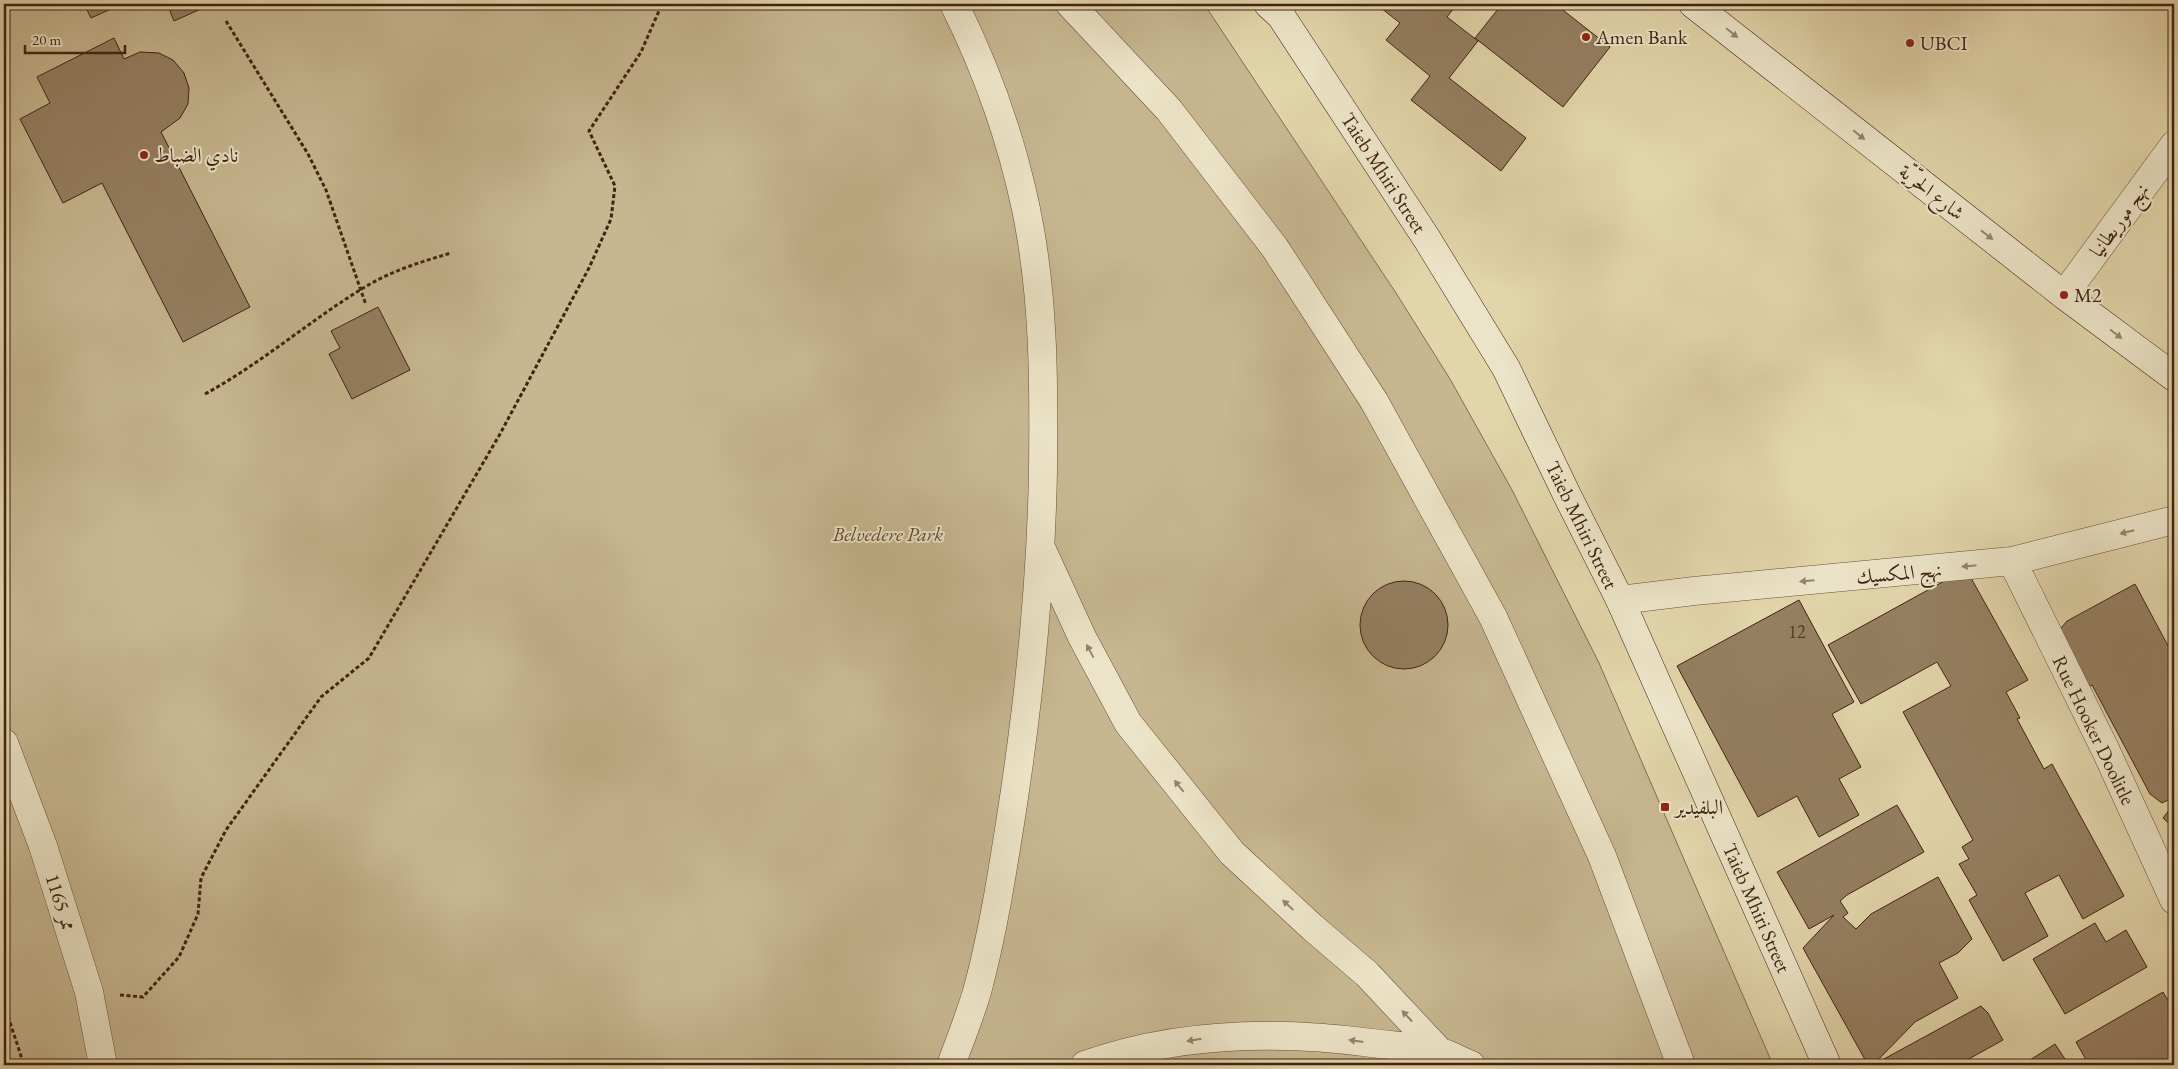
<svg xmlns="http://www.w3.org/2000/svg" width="2178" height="1069" viewBox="0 0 2178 1069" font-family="'EB Garamond',Amiri,serif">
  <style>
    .green { fill: #c7b790; stroke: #846c52 }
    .building { fill: #957f62; stroke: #412213 }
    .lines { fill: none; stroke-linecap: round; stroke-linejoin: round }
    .minor-casing { stroke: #694f39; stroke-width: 29 }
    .secondary-casing { stroke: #412213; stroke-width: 29 }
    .path { stroke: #412213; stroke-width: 3; stroke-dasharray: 4 2.5; stroke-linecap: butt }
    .minor { stroke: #ece4c8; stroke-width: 28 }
    .secondary { stroke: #ece4c8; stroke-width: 28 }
    .oneway { fill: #96836e }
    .poi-dot { fill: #8f2418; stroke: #ece4c8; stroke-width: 2 }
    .labels { text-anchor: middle; stroke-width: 4; stroke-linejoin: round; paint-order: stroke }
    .number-label { font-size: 18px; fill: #563927 }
    .poi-label { font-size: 20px; fill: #412213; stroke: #ece4c8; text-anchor: start }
    .street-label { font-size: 20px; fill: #412213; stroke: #ece4c8 }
    .park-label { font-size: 20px; font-style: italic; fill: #624732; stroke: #ece4c8 }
  </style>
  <rect width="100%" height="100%" fill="#e2d5aa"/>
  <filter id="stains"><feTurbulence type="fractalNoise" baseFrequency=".004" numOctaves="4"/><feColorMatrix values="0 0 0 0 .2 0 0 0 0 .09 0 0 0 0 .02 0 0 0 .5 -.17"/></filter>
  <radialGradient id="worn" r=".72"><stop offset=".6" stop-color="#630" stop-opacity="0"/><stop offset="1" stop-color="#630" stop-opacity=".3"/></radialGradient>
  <path class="green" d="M4,4H1204L1396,293L1450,379L1512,490L1599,663L1773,1065H4Z"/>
  <path class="building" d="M84,4H122L91,18Z
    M167,4H212L174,21Z
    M1376,4H1457L1447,17L1478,41L1449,78L1526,138L1501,171L1411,100L1430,76L1386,40L1400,23Z
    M1502,4H1562L1559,7L1610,47L1563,107L1475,38Z
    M114,38L124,59L140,52L159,53L173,60L184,73L189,88L188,104L180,118L161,132L250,307L183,342L102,183L63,203L20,119L50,103L37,77Z
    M378,307L410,370L352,399L329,354L340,348L331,331Z
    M1966,569L2028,680L2006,692L2020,718L2017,719L2044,769L2052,764L2124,896L2083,919L2059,875L2025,893L2048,936L2003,961L1969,900L1977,895L1959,864L1969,859L1962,847L1973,840L1903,712L1951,686L1937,662L1861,704L1828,645Z
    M1360 625a44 44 0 1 1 88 0a44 44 0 1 1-88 0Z
    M2135,584L2174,657V797L2162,803L2150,794L2092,685L2086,688L2057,633L2067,621Z
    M1799,600L1854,702L1832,714L1861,767L1839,779L1859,815L1819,837L1797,796L1758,817L1677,666Z
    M2174,804V828L2163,818Z
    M1897,805L1924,852L1847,895L1840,901L1848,913L1843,917L1856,929L1871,914L1938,877L1972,939L1958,953L1939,963L1958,998L1915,1022L1873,1065H1868L1803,948L1834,915L1809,929L1777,872Z
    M2095,923L2106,942L2126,930L2147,967L2065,1014L2033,959Z
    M2163,992L2174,1011V1065H2089L2076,1042Z
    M1981,1006L1988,1013L2003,1040L1958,1065H1873Z
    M2055,1044L2069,1065H2033L2030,1060Z"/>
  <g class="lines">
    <defs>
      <path id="minor" d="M1070,4L1169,110L1275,248L1374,401L1493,617L1602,856L1681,1065
        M2064,295L2174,145
        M1043,552L1082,637L1128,723L1232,853L1312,927L1367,974L1440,1052
        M2012,561L2106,751L2174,900
        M1620,600L1694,591L2012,561L2174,520
        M4,743L43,846L89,992L103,1065
        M951,1065C960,1040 971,1014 978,988C993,932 1002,874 1011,817C1029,701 1041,587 1043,470C1044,383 1044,295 1026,209C1011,138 986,68 954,4
        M1085,1065C1178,1032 1275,1030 1372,1043C1394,1046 1419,1046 1440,1052C1451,1055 1461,1061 1471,1065"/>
      <path id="secondary" d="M1268,4L1281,16L1427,239L1506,368L1567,495L1620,600L1827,1065
        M1693,4L2064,295L2174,377"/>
    </defs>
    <use href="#minor" class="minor-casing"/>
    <use href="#secondary" class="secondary-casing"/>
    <path class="path" d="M226,21L308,154L326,190L366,305
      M205,394C260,364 307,323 360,290C388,272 420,262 451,253
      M120,995L143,997L179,957L198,914L201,878L226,830L321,697L369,658L500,434L589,268L611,219L615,186L589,131L641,52L662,4
      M4,1004L24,1065"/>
    <use href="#minor" class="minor"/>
    <use href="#secondary" class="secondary"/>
  </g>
  <defs><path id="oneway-solid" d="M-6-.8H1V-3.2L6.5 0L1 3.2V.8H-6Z" transform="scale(1.25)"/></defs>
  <g class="oneway">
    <use href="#oneway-solid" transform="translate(1732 33) rotate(39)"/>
    <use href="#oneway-solid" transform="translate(1859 135) rotate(39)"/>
    <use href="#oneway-solid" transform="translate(1987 235) rotate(38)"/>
    <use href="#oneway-solid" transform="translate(2116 334) rotate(37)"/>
    <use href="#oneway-solid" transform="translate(2127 532) rotate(166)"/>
    <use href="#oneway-solid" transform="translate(1969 566) rotate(174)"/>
    <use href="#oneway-solid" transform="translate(1807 581) rotate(175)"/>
    <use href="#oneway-solid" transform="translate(1090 651) rotate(-118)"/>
    <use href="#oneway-solid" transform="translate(1179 786) rotate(-129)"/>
    <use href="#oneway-solid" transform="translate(1288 905) rotate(-137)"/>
    <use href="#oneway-solid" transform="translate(1407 1016) rotate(-133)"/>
    <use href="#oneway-solid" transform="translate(1194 1040) rotate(171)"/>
    <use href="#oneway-solid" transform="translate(1356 1041) rotate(-172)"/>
  </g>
  <g class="poi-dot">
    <circle cx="1586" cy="37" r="5"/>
    <circle cx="1910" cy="43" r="5"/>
    <circle cx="144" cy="155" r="5"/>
    <circle cx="2064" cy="295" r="5"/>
    <rect x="1660" y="802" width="10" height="10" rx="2.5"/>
  </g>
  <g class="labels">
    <g class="number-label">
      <text x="1797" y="638">12</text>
    </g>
    <g class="poi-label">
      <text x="1596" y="44">Amen Bank</text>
      <text x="1920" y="50">UBCI</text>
      <text x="154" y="162">نادي الضباط</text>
      <text x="2074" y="302">M2</text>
      <text x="1675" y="814">البلفيدير</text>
    </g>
    <g class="street-label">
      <text transform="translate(1384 173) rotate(57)" y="7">Taieb Mhiri Street</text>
      <text transform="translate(1932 192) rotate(38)" y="7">شارع الحرّيّة</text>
      <text transform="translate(2119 220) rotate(-54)" y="7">نهج موريطانيا</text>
      <text transform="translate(1582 525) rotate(64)" y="7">Taieb Mhiri Street</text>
      <text transform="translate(1899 573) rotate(-5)" y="7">نهج المكسيك</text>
      <text transform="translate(2094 730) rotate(64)" y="7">Rue Hooker Doolitle</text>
      <text transform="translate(61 902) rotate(72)" y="7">ممر 1165</text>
      <text transform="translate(1757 908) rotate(66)" y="7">Taieb Mhiri Street</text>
    </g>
    <g class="park-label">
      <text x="888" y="541">Belvedere Park</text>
    </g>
  </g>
  <rect width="2178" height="1069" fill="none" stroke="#e2d5aa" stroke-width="20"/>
  <rect x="5" y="5" width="2168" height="1059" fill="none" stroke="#412213" stroke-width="2.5"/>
  <rect x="10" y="10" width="2158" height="1049" fill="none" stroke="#412213"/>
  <path d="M25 45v8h100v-8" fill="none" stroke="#412213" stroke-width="2.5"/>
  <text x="32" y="45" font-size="15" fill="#412213" stroke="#ece4c8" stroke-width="4" paint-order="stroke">20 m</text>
  <rect width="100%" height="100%" filter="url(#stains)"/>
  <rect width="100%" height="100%" fill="url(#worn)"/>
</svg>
